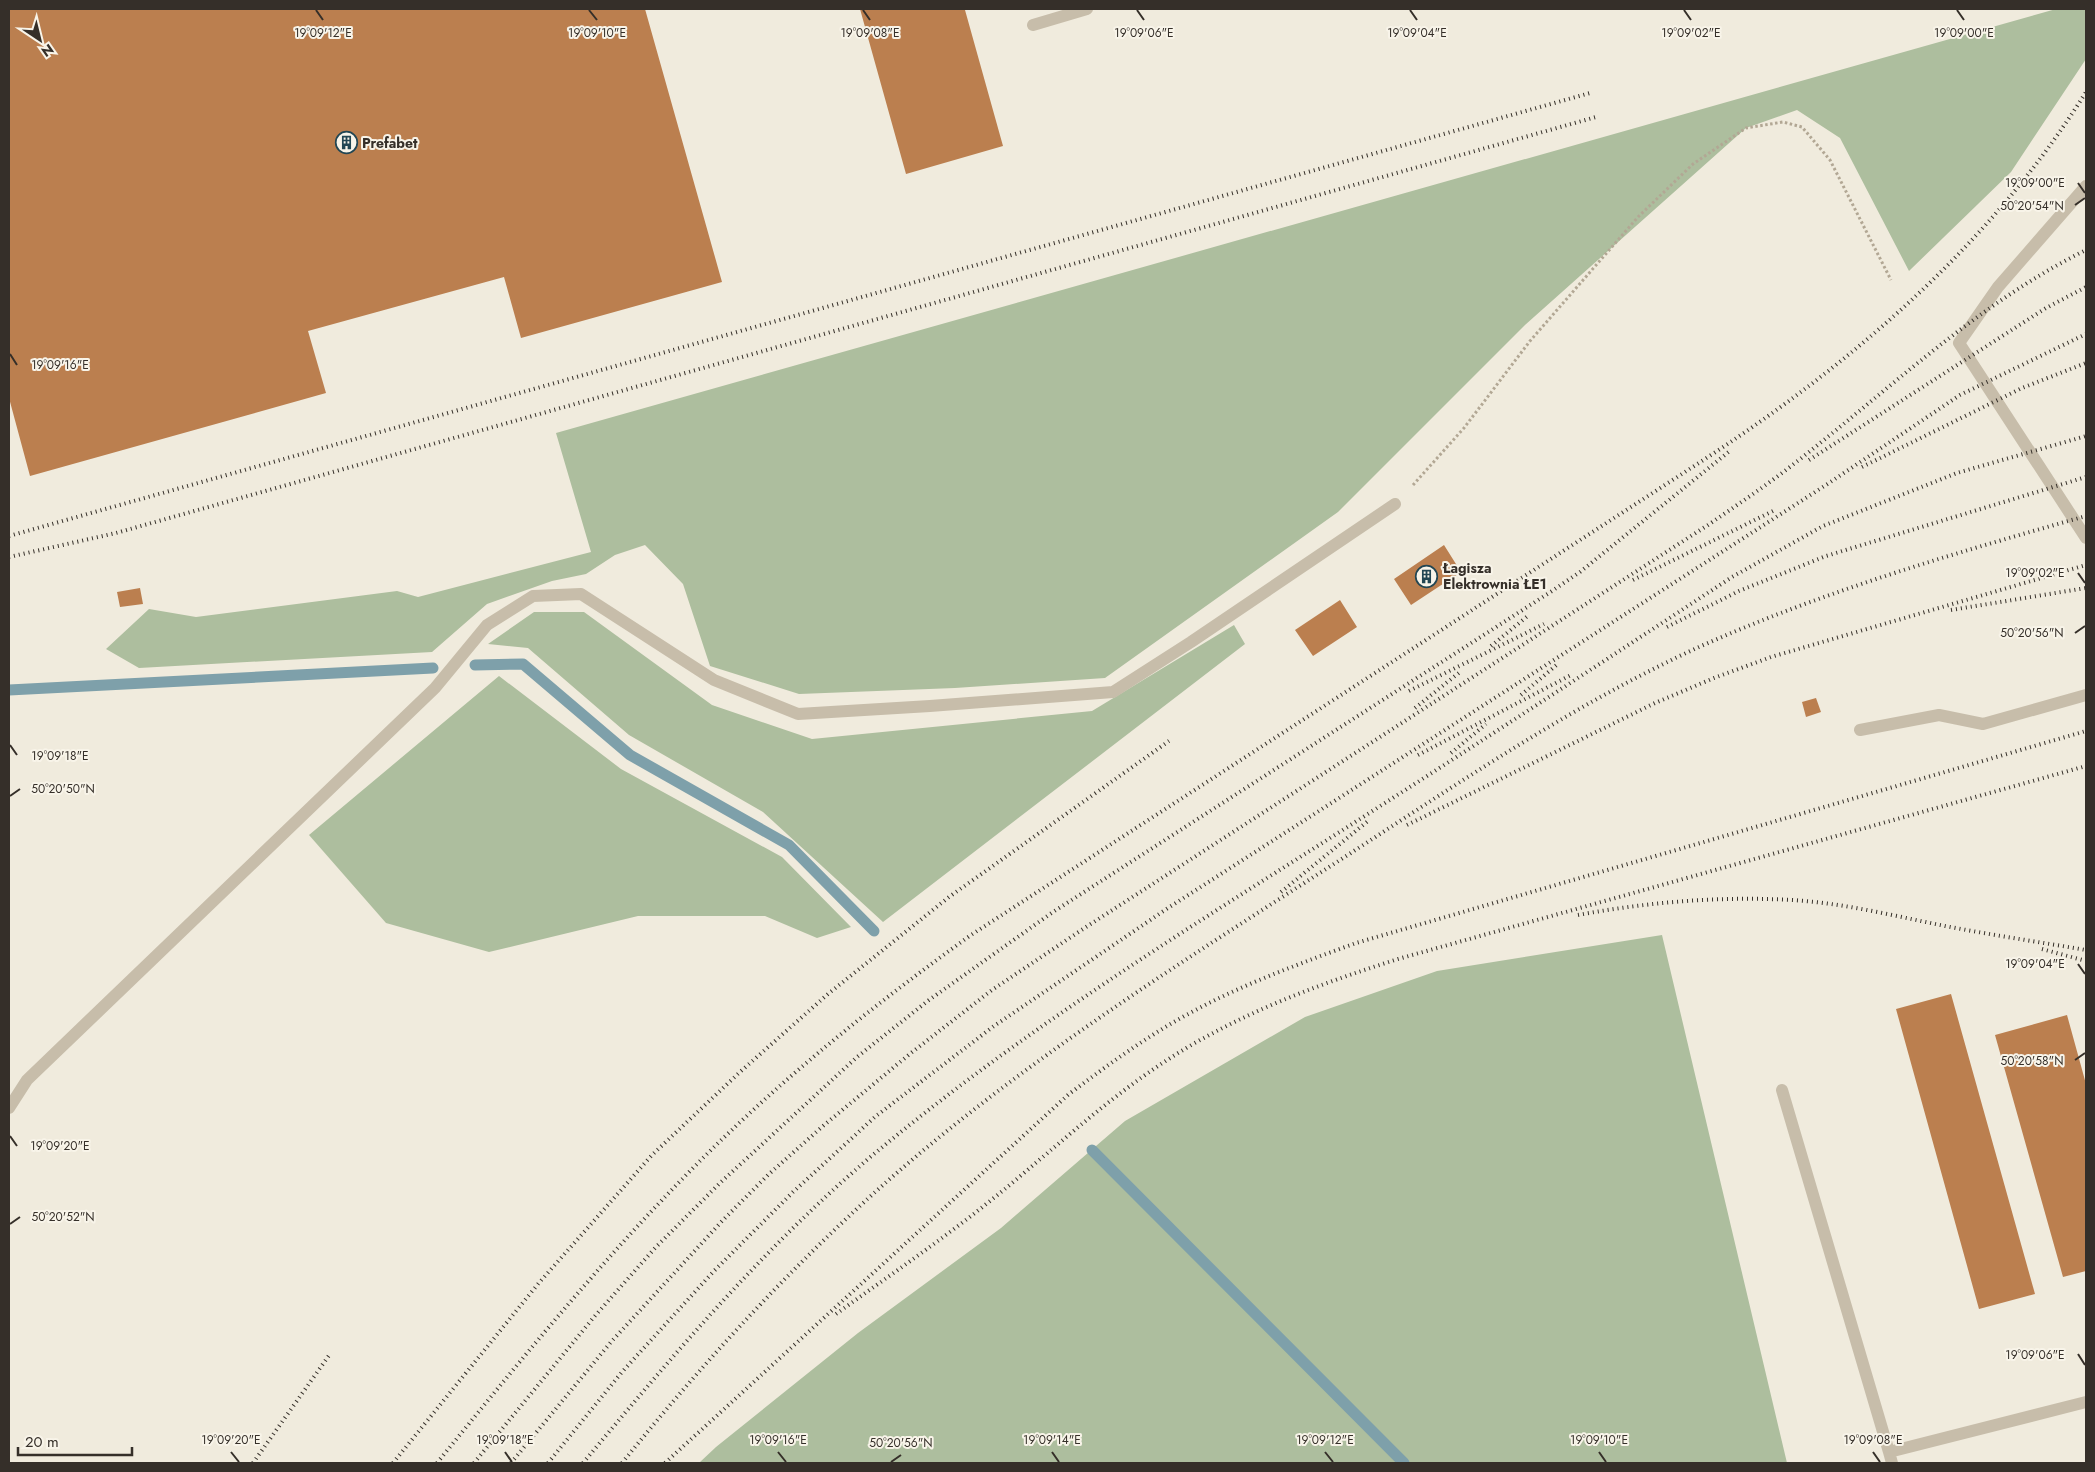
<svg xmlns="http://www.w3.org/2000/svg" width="2095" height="1472" viewBox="0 0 2095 1472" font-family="Jost,sans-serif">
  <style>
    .green { fill: #adbe9e }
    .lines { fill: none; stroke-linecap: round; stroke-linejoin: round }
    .stream { stroke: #7ea0aa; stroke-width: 11 }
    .building { fill: #bb7f4f }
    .path { stroke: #b2a794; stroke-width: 3; stroke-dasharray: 2.5 2.5; stroke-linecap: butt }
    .minor { stroke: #c7bdaa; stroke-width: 12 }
    .rail { stroke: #352f29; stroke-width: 4; stroke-dasharray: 1 4; stroke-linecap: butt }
    .ticks { fill: none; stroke: #352f29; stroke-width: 2 }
    .labels { text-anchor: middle; stroke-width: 4; stroke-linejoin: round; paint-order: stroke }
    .poi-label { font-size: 14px; font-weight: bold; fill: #352f29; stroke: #f8f4e9; text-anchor: start }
    .ticks-label { font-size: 12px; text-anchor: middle; fill: #352f29; stroke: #f8f4e9; stroke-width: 4; stroke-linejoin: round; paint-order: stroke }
  </style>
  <rect width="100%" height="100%" fill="#f0ebdd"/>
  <path class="green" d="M2056,9H2086V59L2011,172L1909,271L1840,138L1797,110L1746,128L1525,325L1338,512L1105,678L955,688L799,694L710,666L683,584L645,545L615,555L586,574L552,581L487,604L432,652L139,668L106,649L149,609L196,617L397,591L418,597L591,552L556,433Z
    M534,612H584L712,705L812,739L1092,711L1234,625L1245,644L883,922L763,812L629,735L528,648L488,644Z
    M499,676L621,769L782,857L851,927L817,938L765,916H638L489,952L386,923L309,835Z
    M1662,935L1787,1463H699L716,1447L858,1333L1001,1228L1125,1121L1305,1017L1437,971Z"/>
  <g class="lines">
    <path class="stream" d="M475,665L523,664L630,755L789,845L874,931
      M9,690L433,668
      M1092,1150L1404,1463"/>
  </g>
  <path class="building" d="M9,9H645L722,282L521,338L504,277L308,331L326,393L30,476L9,398Z
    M860,9H969L965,10L1003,146L906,174Z
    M1444,545L1461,572L1411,605L1394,579Z
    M140,588L143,604L120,607L117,592Z
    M1340,600L1357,627L1313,656L1295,630Z
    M1816,698L1821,712L1806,717L1802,702Z
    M1951,994L2035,1294L1979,1309L1896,1009Z
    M2067,1015L2086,1084V1271L2063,1277L1995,1035Z"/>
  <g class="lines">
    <path class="path" d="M1413,485L1464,428L1530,341L1638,217L1693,164L1746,128L1783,122L1802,127L1830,160L1891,280"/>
    <path class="minor" d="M1033,25L1087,9
      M2086,186L1998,287L1959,343L2086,538
      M1860,730L1939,715L1983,724L2086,695
      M1782,1090L1889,1452
      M9,1108L27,1080L435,688L487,625L533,596L581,594L714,680L798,714L930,706L1113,692L1191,642L1395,504
      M1892,1463L1889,1452L2086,1402"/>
    <path class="rail" d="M1809,460L2046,308L2086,287
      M1862,467L2022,388L2086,363
      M9,536L1590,93
      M9,557L116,533L1596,117
      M1633,580L1775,510
      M1951,610L2086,588
      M1667,627L1739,591L1826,556L2086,477
      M1491,646L1529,615
      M1409,691L1544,624
      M1521,695L1559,663
      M1415,708L1460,672
      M1451,753L1486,724
      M1418,755L1571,675
      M1407,825L1655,703L1714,678L1771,657L2086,565
      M1281,892L1368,821
      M1578,915C1649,902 1720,896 1792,900C1843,903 1895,916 1945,926C1992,935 2039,942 2086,950
      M2042,949L2086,961
      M836,1314C893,1273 952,1233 1006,1188C1070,1135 1128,1080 1202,1039C1265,1004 1329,981 1398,959L2086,766
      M253,1463L330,1354
      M393,1463L538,1284L652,1155L740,1072L828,994L949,897L1169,741
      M437,1463C532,1346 627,1229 736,1126C810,1056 889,994 971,935L1705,459C1855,361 1991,244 2086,92
      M474,1463L594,1317L655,1248L720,1183L857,1057L929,1000L1053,912L1549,593L1580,572L1731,450
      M511,1463L611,1342L723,1220L769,1174L823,1126L911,1053L992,990L1083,929L1708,525C1737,505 1767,485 1795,463C1890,389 1977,304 2086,250
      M548,1463L622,1372L713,1272L793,1192L876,1116L994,1026L1168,908L1826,485L1960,395L2086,334
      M583,1463C674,1354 765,1246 874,1154C1019,1033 1179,934 1338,833C1470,749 1601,663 1732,577L1823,526L1957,473L2086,436
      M622,1463C702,1364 788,1270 883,1185C1023,1061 1183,961 1340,860C1456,785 1572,705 1699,647C1824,591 1955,553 2086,516
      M665,1463L1069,1094C1108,1065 1147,1036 1190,1013C1243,984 1299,964 1356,943L2086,731"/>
  </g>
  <path class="ticks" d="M316,10L323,20M589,10L597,20M863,10L870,20M1137,10L1144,20M1410,10L1417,20M1684,10L1691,20M1957,10L1964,20M2078,183L2085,193M2075,205L2085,198M10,354L17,365M2078,573L2085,583M2075,633L2085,626M10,745L17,755M10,796L20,789M2078,964L2085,974M2075,1060L2085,1053M10,1136L17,1146M10,1224L20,1217M2078,1354L2085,1365M231,1452L239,1462M505,1452L512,1462M778,1452L786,1462M1052,1452L1059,1462M1325,1452L1333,1462M1599,1452L1606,1462M1873,1452L1880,1462M891,1462L901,1455"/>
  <defs>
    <symbol id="building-ring" viewBox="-11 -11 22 22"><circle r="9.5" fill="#f8f4e9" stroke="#224653" stroke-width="1.5"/><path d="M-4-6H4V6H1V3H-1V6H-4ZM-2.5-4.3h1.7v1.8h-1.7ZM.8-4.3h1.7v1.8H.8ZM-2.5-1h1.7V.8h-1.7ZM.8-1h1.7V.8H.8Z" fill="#224653"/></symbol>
  </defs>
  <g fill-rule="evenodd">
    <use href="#building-ring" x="334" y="130" width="25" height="25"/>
    <use href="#building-ring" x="1414" y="564" width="25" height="25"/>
  </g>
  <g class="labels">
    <g class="poi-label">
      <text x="362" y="148">Prefabet</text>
      <text x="1443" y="573">Łagisza<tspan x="1443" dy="16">Elektrownia ŁE1</tspan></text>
    </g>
  </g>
  <g class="ticks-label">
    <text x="323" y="37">19°09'12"E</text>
    <text x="597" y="37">19°09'10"E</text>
    <text x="870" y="37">19°09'08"E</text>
    <text x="1144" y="37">19°09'06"E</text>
    <text x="1417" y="37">19°09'04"E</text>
    <text x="1691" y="37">19°09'02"E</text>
    <text x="1964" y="37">19°09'00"E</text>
    <text x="2035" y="187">19°09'00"E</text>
    <text x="2032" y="210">50°20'54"N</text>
    <text x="60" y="369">19°09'16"E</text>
    <text x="2035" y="577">19°09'02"E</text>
    <text x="2032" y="637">50°20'56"N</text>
    <text x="60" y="760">19°09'18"E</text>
    <text x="63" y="793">50°20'50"N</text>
    <text x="2035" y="968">19°09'04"E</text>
    <text x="2032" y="1065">50°20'58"N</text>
    <text x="60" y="1150">19°09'20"E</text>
    <text x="63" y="1221">50°20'52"N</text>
    <text x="2035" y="1359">19°09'06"E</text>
    <text x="231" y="1444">19°09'20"E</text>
    <text x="505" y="1444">19°09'18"E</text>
    <text x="778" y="1444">19°09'16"E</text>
    <text x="1052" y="1444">19°09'14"E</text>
    <text x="1325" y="1444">19°09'12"E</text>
    <text x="1599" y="1444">19°09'10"E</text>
    <text x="1873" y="1444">19°09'08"E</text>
    <text x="901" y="1447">50°20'56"N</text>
  </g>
  <rect width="2095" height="1472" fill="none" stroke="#352f29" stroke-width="20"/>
  <g transform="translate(40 40) rotate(145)" stroke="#f8f4e9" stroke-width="4" paint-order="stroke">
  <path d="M0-4L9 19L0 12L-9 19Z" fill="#352f29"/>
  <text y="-8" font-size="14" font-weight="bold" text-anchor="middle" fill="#352f29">N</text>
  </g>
  <path d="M18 1447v8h114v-8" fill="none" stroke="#352f29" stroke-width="2.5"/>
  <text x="25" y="1447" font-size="15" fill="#352f29" stroke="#f8f4e9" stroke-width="4" paint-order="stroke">20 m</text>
</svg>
